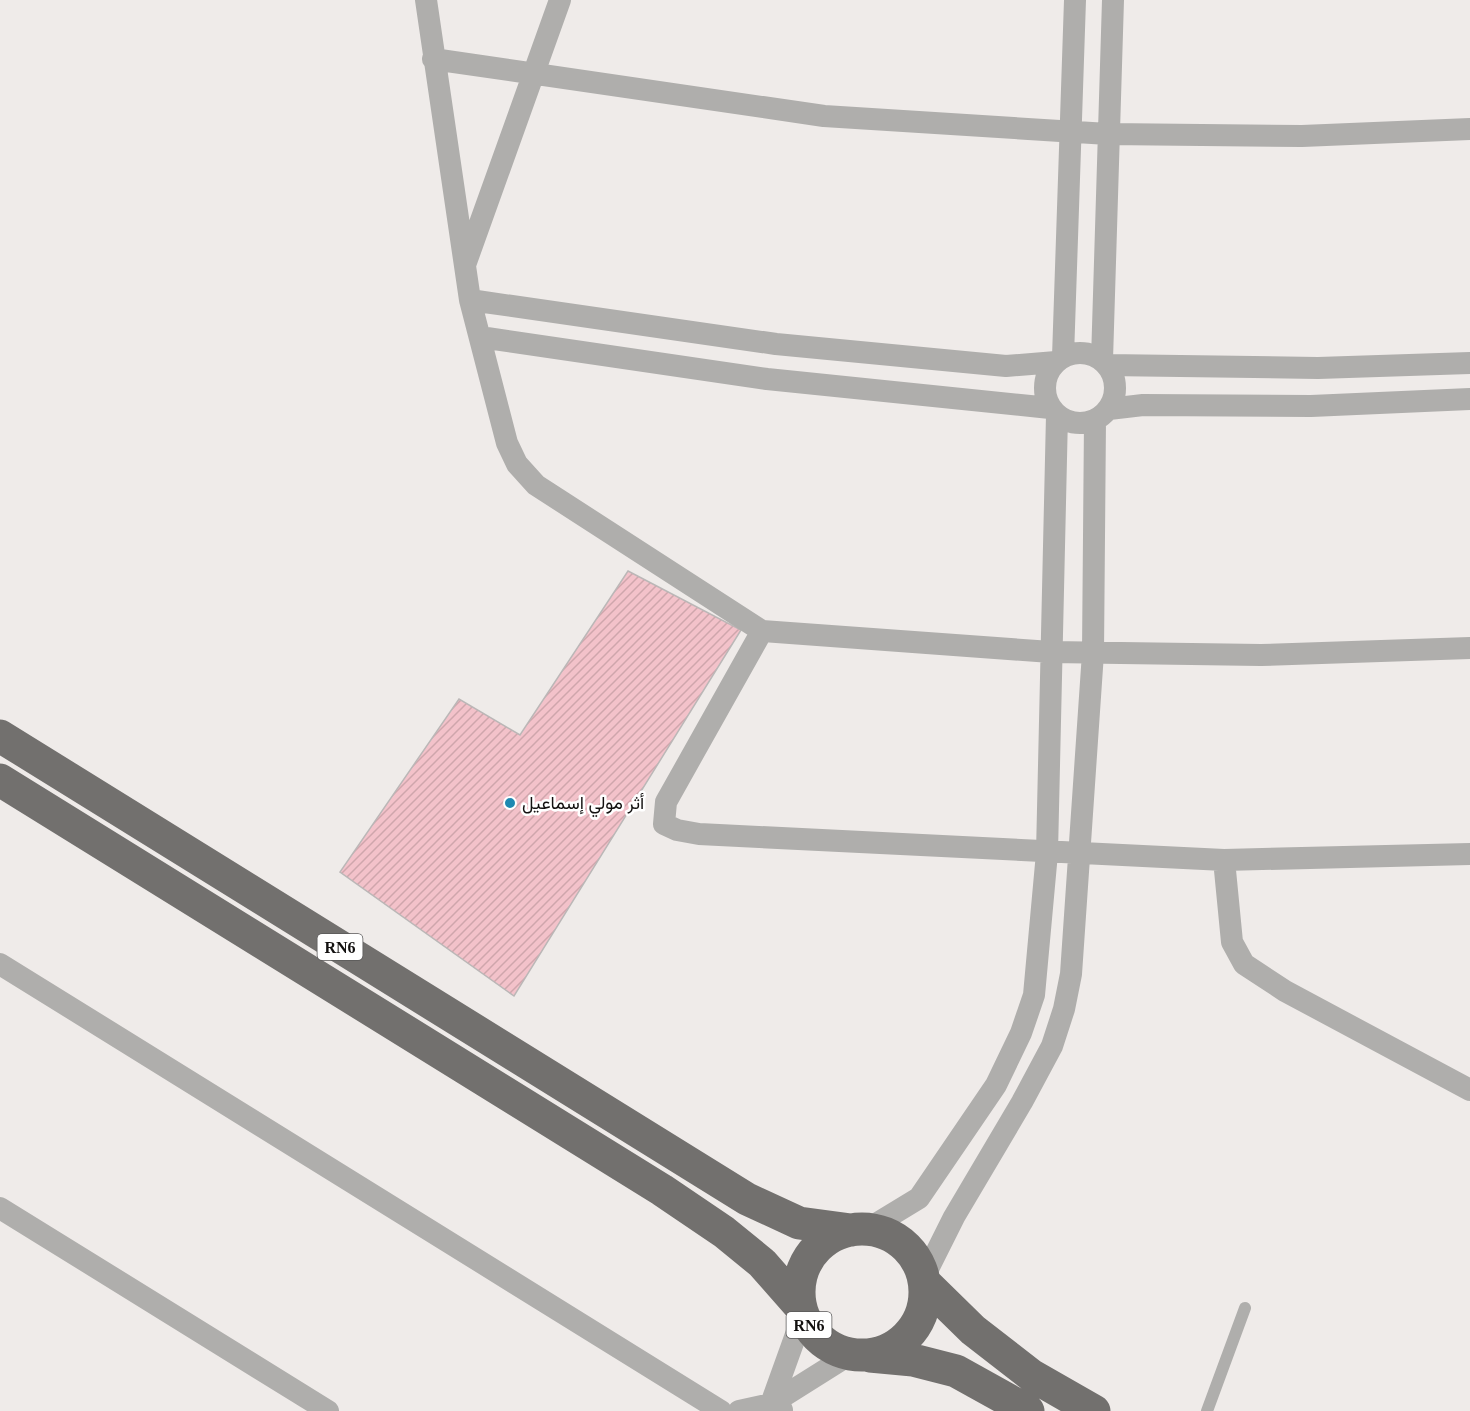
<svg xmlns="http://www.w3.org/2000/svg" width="1470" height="1411" viewBox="0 0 1470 1411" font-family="'Times New Roman',Vazirmatn,serif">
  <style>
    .building { fill: url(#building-hatch); stroke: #bbb7b7; stroke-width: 1.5 }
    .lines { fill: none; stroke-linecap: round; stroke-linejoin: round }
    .service { stroke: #afaeac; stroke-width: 12 }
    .minor { stroke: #afaeac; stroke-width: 22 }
    .trunk { stroke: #72706e; stroke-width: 33 }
    .poi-dot { fill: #1f89b1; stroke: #fff; stroke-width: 2 }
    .labels { text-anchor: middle; stroke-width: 5; stroke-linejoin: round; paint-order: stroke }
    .shield { fill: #fff; stroke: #5a5858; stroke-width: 1.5 }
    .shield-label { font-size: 16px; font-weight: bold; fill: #131110 }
    .poi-label { font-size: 18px; fill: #131110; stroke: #fff; text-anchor: start }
  </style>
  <defs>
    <pattern id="building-hatch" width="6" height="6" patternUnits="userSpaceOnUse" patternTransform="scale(1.5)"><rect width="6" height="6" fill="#f3c2ca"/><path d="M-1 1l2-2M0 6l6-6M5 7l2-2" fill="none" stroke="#cfa6ac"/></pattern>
  </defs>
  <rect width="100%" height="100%" fill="#efebe9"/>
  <path class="building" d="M628,571L741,630L514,996L340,872L459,699L520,735Z"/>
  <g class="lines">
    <path class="service" d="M1207,1411L1245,1308"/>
    <path class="minor" d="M426,0L470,300L507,443L517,464L536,485L762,631L1051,652L1261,655L1470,648
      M433,59L824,116L1108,134L1302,136L1470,129
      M465,265L560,0
      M470,300L776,344L1006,366L1056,362
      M480,337L767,379L1050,408
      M1045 388a35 35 0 1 1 70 0a35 35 0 1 1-70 0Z
      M1063,357L1075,0
      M1102,360L1113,0
      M1107,365L1318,368L1470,363
      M1109,409L1143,405L1311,406L1470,399
      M762,631L666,802L664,824L677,830L699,834L1224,860L1470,854
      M1224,860L1232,942L1244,964L1285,991L1470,1090
      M0,964L721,1411
      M0,1208L328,1411
      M868,1229L919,1198L996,1085L1021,1033L1034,995L1047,853L1057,415
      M924,1277L954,1217L1022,1102L1052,1046L1064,1009L1071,974L1093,653L1095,420
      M803,1315L771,1404L849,1355
      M739,1411L771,1404L782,1410"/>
    <path class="trunk" d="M0,736L747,1199L799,1223L851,1230
      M0,780L662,1190L724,1232L762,1263L799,1305
      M799 1292a63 63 0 1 1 126 0a63 63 0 1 1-126 0Z
      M925,1283L973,1330L1031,1375L1094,1411
      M870,1356L913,1360L956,1371L1028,1411"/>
  </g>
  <circle class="poi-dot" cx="510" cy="803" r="6"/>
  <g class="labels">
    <g class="shield">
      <rect x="317.5" y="934" width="45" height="26" rx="4.5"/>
      <rect x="786.5" y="1312" width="45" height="26" rx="4.5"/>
    </g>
    <g class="shield-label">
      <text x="340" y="953">RN6</text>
      <text x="809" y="1331">RN6</text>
    </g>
    <g class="poi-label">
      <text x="522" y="809">أثر مولي إسماعيل</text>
    </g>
  </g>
</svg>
